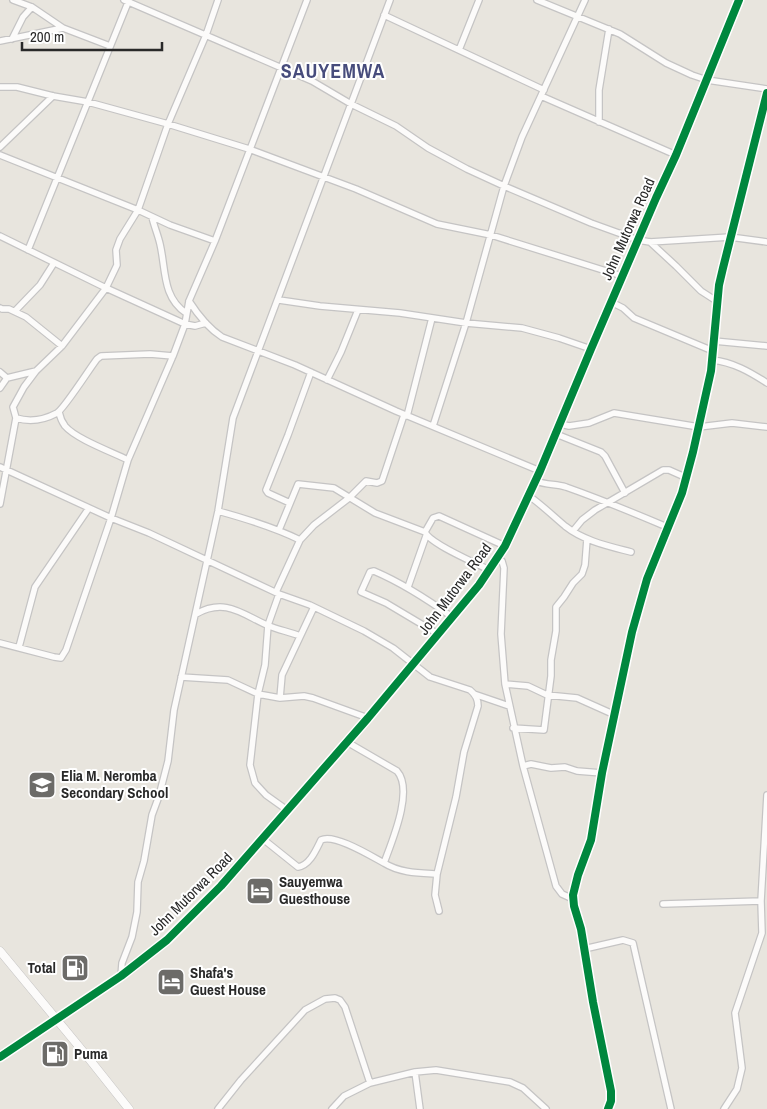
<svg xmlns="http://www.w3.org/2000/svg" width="767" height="1109" viewBox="0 0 767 1109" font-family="'Archivo Narrow',sans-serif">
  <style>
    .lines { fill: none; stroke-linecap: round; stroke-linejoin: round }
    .street-casing { stroke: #c5c4c4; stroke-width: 8 }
    .secondary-casing { stroke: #c5c4c4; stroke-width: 9 }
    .street { stroke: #fcfbfa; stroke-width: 5.5 }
    .secondary { stroke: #fcfbfa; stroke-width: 8 }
    .cycleway-casing { stroke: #fff; stroke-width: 11 }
    .cycleway { stroke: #00873e; stroke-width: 8 }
    .labels { text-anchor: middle; stroke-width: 4; stroke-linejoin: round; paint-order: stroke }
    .street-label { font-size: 15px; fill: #292929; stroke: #fff }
    .poi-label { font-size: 15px; font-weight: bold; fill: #292929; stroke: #fff; text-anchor: start }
    .district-label { font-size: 20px; font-weight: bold; letter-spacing: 1px; fill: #474c7c; stroke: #fff }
  </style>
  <rect width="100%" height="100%" fill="#e8e5de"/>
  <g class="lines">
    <defs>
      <path id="street" d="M13,0L32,7L63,28
        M124,0L312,81L351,104L396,126L428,148L467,169L504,186L591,223L638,240L650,242L730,237L767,242
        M537,0L620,34L666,63L692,75L707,80L767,89
        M384,15L544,90
        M12,39L23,17L32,7
        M0,41L63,28L110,46
        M459,50L479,0
        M0,87H17L53,96L88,102L168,124L249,149L356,189L437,224L491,235L622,276
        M541,96L676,155
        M599,122V90L609,29
        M0,147L53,96
        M0,155L138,210L170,225L215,241
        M152,217C154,226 158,235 160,244C166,269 162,297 186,313
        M0,236L106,288L185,324L195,326L206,323
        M650,242L676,266L701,291L718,302
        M28,250L129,0
        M279,300L320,306L400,313L466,323L522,328L559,338L591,349
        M189,301C198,315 208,328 222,337L295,365L396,411L540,471
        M611,302L623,308L634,318L713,351
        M0,308L2,309H9L26,317L62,346
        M15,311L40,285L54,263
        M714,341L767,346
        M712,360C733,362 750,372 767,383
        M0,372L7,378L36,371
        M327,380L341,352L358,310
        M0,388L7,378
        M59,412C60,417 62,422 65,426C76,439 112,452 128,460
        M407,416L432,318
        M16,418C29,422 44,420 57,413C64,409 90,368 97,359L101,356L150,354L173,356
        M560,424L569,426L589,423L614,413L699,427L732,423L767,427
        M433,426L466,323L504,186L522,137L585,0
        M556,434L601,452L605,456L625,493
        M0,467L111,518L149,533L279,594L310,605L364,631L393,648L430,677L470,690C475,694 478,699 478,706L464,752L456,797L437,874L435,895L439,911
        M536,481C546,485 556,484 566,487C600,499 634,513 667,527
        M529,496C542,505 553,516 565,526C584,541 608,546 631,552
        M290,503L268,493L266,490L288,435L311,372
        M0,504L16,418L13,407L24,387L36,371L62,346L106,288L117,265L116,250L120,239L138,210L168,124L206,35L218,0
        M218,511C247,519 274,527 300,540
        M279,530L298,484L334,488L375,513L425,532C430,544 476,563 489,570
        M573,531L582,520L595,510L663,470H669L687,478
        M425,532L433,518L439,516L505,546
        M497,558L502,561L504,568L501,634L505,684L523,766L556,886L562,894L573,899
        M408,587L426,536
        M276,592L300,540L314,525L349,498L366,481L377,483L382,481L404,415
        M279,594L268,625L265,665L258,694L250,765L255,783L266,795L287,810
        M196,614C226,597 243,615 269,626C279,630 290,632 300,636
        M438,634L386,603L361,592L370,572L374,571C402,583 427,599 452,617
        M0,643L54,657L61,658L66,650L111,518L128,460L173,356L185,324L189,301L215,241L307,0
        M19,647L35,587L89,508
        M181,677L228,680L258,694L280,698L304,696L313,698L368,718
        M505,684L528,686L547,695L577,698L615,715
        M474,694L509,706
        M280,698L282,675L314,607
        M513,728L544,730L551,676V660L556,631V607L564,597L573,583L582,574L585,565L587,539
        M347,742L397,771C414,790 392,841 384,863C400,873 419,873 437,874
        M523,766L531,764L551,768L565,767L577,771L602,773
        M263,839L298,867C310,865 316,850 321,840C334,833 371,856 384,863
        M663,904L761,901
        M584,949L623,940L633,943L671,1109
        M121,976L122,963L132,937L137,912L138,882L144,861L152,815L159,796L168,761L174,710L218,511L233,418L390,0
        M415,1072L420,1109
        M218,1109L241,1080L305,1010L325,999L335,998L340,1000L345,1007L370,1083
        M332,1109L344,1096L370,1083L415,1072L436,1070L510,1082L523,1088L546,1109
        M608,1109L611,1101V1091L593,1002L581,929L574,906L573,895L578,875L591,840L602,773L632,632L647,579L682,493L693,452L711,371L719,285L723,268L767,93
        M724,1109L737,1089L742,1068L735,1013L762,933L761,901L767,795"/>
      <path id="secondary" d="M0,951L86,1055L129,1109
        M0,1057L121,976L167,940L221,886L368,718L479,585L505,546L540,471L591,349L656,198L676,155L739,0"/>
    </defs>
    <use href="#street" class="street-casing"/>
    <use href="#secondary" class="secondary-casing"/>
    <use href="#street" class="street"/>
    <use href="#secondary" class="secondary"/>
    <defs>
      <path id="cycleway" d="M0,1057L121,976L167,940L221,886L368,718L479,585L505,546L540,471L591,349L656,198L676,155L739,0
        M608,1109L611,1101V1091L593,1002L581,929L574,906L573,895L578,875L591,840L602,773L632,632L647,579L682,493L693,452L711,371L719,285L723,268L767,93"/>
    </defs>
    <use href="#cycleway" class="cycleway-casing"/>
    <use href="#cycleway" class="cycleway"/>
  </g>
  <defs>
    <symbol id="school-square" viewBox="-11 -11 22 22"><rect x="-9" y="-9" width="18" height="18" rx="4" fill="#6c6b68" stroke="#fff"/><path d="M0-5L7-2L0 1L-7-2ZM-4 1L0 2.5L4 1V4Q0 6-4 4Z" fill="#fff"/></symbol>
    <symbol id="hotel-square" viewBox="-11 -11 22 22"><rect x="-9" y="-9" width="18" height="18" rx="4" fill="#6c6b68" stroke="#fff"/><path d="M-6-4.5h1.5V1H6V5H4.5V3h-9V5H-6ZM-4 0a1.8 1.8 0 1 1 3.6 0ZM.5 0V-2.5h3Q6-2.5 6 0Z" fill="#fff"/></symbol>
    <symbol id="fuel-square" viewBox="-11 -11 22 22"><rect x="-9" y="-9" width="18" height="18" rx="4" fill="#6c6b68" stroke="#fff"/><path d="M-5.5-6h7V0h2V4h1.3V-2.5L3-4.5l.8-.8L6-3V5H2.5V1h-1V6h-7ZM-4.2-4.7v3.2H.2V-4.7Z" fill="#fff"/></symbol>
  </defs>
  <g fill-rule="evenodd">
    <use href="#school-square" x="26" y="769" width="32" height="32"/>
    <use href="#hotel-square" x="244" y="875" width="32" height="32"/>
    <use href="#fuel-square" x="59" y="952" width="32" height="32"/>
    <use href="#hotel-square" x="155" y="966" width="32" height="32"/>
    <use href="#fuel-square" x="39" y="1038" width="32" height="32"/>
  </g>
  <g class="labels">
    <g class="street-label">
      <text transform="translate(628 229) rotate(-66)" y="5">John Mutorwa Road</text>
      <text transform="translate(455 589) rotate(-53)" y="5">John Mutorwa Road</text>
      <text transform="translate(191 894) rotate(-45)" y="5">John Mutorwa Road</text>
    </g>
    <g class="poi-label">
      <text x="61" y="781">Elia M. Neromba<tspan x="61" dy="17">Secondary School</tspan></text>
      <text x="279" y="887">Sauyemwa<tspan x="279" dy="17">Guesthouse</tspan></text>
      <text x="56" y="973" text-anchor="end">Total</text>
      <text x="190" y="978">Shafa's<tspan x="190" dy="17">Guest House</tspan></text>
      <text x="74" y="1059">Puma</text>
    </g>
    <g class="district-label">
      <text x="333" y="78">SAUYEMWA</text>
    </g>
  </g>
  <path d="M22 42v8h140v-8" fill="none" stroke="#292929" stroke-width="2.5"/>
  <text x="30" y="42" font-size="15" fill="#292929" stroke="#ffffff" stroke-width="4" paint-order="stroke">200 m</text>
</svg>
